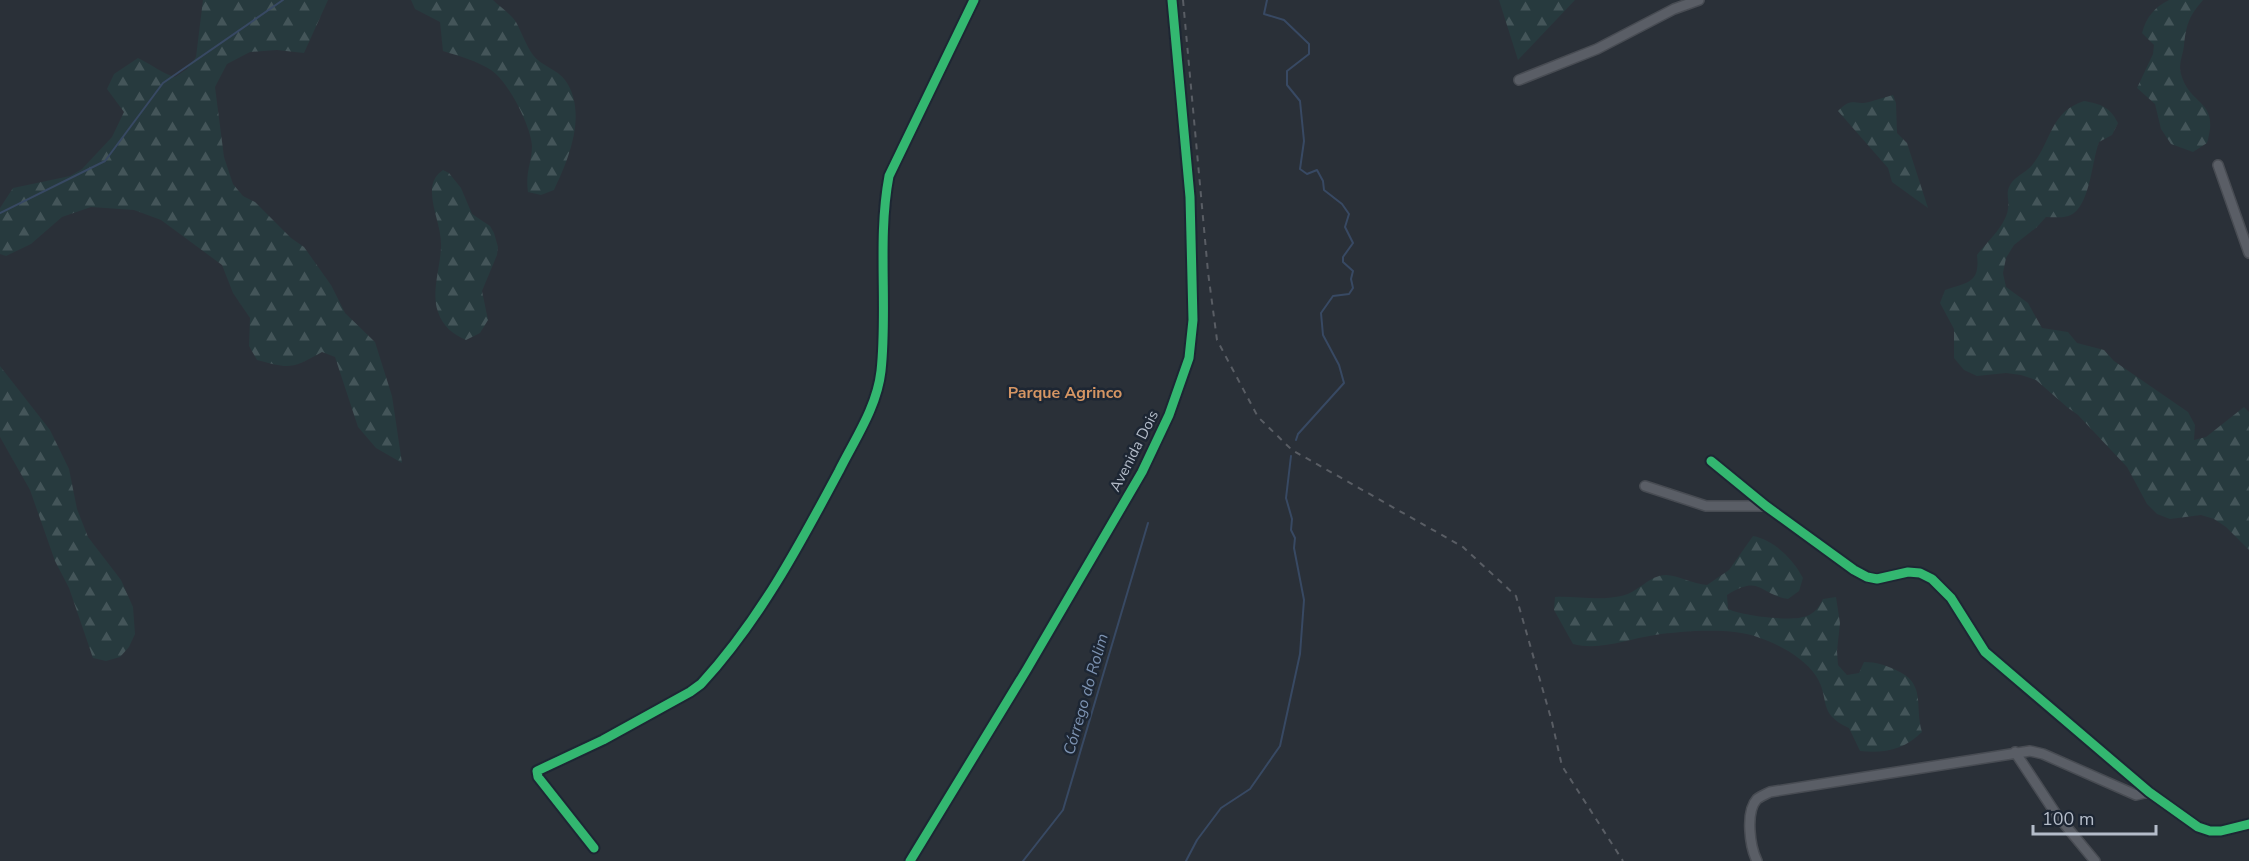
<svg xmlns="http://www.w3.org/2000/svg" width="2249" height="861" viewBox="0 0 2249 861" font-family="'Nunito Sans',sans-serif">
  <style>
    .forest { fill: url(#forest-firs) }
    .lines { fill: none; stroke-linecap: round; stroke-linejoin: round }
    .stream { stroke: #384963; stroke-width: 2 }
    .minor-casing { stroke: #484c53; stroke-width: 12 }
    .minor { stroke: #5a5e66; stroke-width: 9 }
    .rail { stroke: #595d64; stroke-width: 2; stroke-dasharray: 6 6; stroke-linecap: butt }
    .cycleway-casing { stroke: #1d2633; stroke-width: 13 }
    .cycleway { stroke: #33b770; stroke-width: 9 }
    .labels { text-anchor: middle; stroke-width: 5; stroke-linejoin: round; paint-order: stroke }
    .street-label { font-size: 15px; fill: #b4bcc9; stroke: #1d2633 }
    .neighbourhood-label { font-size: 16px; font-weight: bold; fill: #d59563; stroke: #1d2633 }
    .water-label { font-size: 16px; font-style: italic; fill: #7c92b1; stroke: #1d2633 }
  </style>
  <defs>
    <pattern id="forest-firs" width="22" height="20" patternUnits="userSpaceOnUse" patternTransform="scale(1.5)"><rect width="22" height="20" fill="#273a3e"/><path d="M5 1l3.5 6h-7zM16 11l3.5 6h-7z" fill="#445559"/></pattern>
  </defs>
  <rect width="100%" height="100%" fill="#2a3038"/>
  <path class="forest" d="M203,0H328L304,53L277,50L250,52L227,64L215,87L224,157L233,184L243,196L255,202L291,238L304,247L331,285L345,313L375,342L392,396L402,463L376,448L358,427L335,357L322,352C292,369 290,369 257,360L249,346L250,318L233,293L222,265L161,220L134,210L91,207L62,217L31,244L6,256L0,254V208L13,188L70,176L82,169L112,137L124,112L107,89L114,74L138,58C151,64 161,73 175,77L187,69L196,57Z
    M411,0H493C500,7 511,14 516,22C522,33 526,45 533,55C541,66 557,69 565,80C588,112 569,159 554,190L541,195L528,192C525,171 532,163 532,146C531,126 508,81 491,70C477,61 459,56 443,51L440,22L415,9Z
    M1499,0H1575L1518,60Z
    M2169,0H2203C2189,16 2186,25 2184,46C2183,55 2178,64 2181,74C2190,107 2220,99 2207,143L2193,152L2171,144L2161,129L2155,104L2137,88L2153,54L2154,45L2142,33C2146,17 2155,7 2169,0Z
    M1893,95L1896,103L1897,133L1907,143L1928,208L1892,182L1888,168L1838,111C1853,96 1854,106 1869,102C1877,100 1885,97 1893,95Z
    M2084,101C2101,104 2110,107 2118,123L2112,135L2099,142C2092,161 2090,201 2074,213C2066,219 2055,217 2046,217L2037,227L2014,245L2006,258L2003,273L2006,287L2028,303L2042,328L2068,332L2077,343L2104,350L2114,361L2188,412L2195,425L2194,440L2206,437L2244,407L2249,412V550L2226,527L2214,519L2201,515L2170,519L2157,514L2147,504L2127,467L2078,415L2067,407L2036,380L2021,375L2006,373L1977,376L1964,370L1954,358V329L1940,303L1945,290C1969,282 1980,283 1977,255C1987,242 2006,225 2008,209C2010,198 2004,193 2012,182C2018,175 2028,171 2033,164C2052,140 2050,112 2084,101Z
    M443,170L449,173L461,188L472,214L490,226L494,233L498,247L497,255L482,291L488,320L480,333L466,340C453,334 443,327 438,312C431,293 440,268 441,248C442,227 431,209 432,189C433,180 436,175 443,170Z
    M0,366L50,430L69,469L77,509L88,537L121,580L133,607L135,634L129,647L120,657L106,661L93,658L69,588L55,561L30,490L0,437Z
    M1753,536C1774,540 1793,559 1803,578L1799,591L1788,599C1758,594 1761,574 1727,595L1728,609C1744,616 1791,622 1807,616C1816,612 1819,607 1823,599L1836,597L1840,623L1837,651L1838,665L1847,675L1859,673L1864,662C1877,662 1885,665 1896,670C1927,684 1914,705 1922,732C1905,749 1884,754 1860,751L1849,728C1816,713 1831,699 1816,676C1804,658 1780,645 1760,638C1731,627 1685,631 1655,635C1627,639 1601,651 1573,644L1554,610L1555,597C1577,596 1598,601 1621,596C1638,593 1649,575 1666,575C1678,575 1693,584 1707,585L1729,570Z"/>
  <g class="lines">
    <path class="stream" d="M1267,0L1264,14L1284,20L1309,44V54L1287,71V85L1300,101L1304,141L1300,169L1307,174L1317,170L1323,181L1324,190L1342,204L1349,214L1345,227L1353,243L1343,257V262L1353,271L1351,279L1353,288L1349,294L1333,296L1321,313L1323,335L1339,365L1344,383L1298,434L1296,440
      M0,213L105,161L163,83L283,0
      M1023,861L1063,810L1148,523
      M1186,861L1197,840L1221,808L1250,789L1280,746L1300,654L1304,600L1294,548L1295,538L1291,530L1292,519L1286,498L1291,456"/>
    <defs>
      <path id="minor" d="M1519,80L1597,49L1674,9L1699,0
        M2218,165L2249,253
        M1711,461L1766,506L1854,570L1867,577L1877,579L1908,572L1920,573L1932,579L1951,598L1985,652L2149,792L2198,827L2210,831H2221L2249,824
        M1645,486L1706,506H1766
        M2015,752L2056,814L2095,861
        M594,848L538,777L537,771L603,740L690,692L701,684C759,621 799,546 839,471C855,439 877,407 881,371C888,306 877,240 889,176L974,0
        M910,861L1027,669L1142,472L1169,415L1189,358L1193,320L1190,197L1172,0
        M1757,861C1750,847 1745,812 1757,799C1761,796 1766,794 1770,792L2030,751L2043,754L2136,795L2149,792"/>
    </defs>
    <use href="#minor" class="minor-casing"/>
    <use href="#minor" class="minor"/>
    <path class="rail" d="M1183,0L1208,272L1217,340L1258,417L1292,450L1463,547L1516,596L1552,722L1562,766L1623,861"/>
    <defs>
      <path id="cycleway" d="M1711,461L1766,506L1854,570L1867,577L1877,579L1908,572L1920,573L1932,579L1951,598L1985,652L2149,792L2198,827L2210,831H2221L2249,824
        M594,848L538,777L537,771L603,740L690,692L701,684C759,621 799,546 839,471C855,439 877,407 881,371C888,306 877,240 889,176L974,0
        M910,861L1027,669L1142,472L1169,415L1189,358L1193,320L1190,197L1172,0"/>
    </defs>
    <use href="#cycleway" class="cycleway-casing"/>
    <use href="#cycleway" class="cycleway"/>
  </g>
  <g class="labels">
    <g class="street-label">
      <text transform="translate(1134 451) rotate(-63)" y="5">Avenida Dois</text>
    </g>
    <g class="neighbourhood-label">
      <text x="1065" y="398">Parque Agrinco</text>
    </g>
    <g class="water-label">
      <text transform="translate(1085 694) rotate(-74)" y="6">Córrego do Rolim</text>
    </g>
  </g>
  <path d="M2033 825v9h123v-9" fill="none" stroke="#b4bcc9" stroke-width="3"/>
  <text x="2042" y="825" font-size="18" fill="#b4bcc9" stroke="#1d2633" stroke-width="4.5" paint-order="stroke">100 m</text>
</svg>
